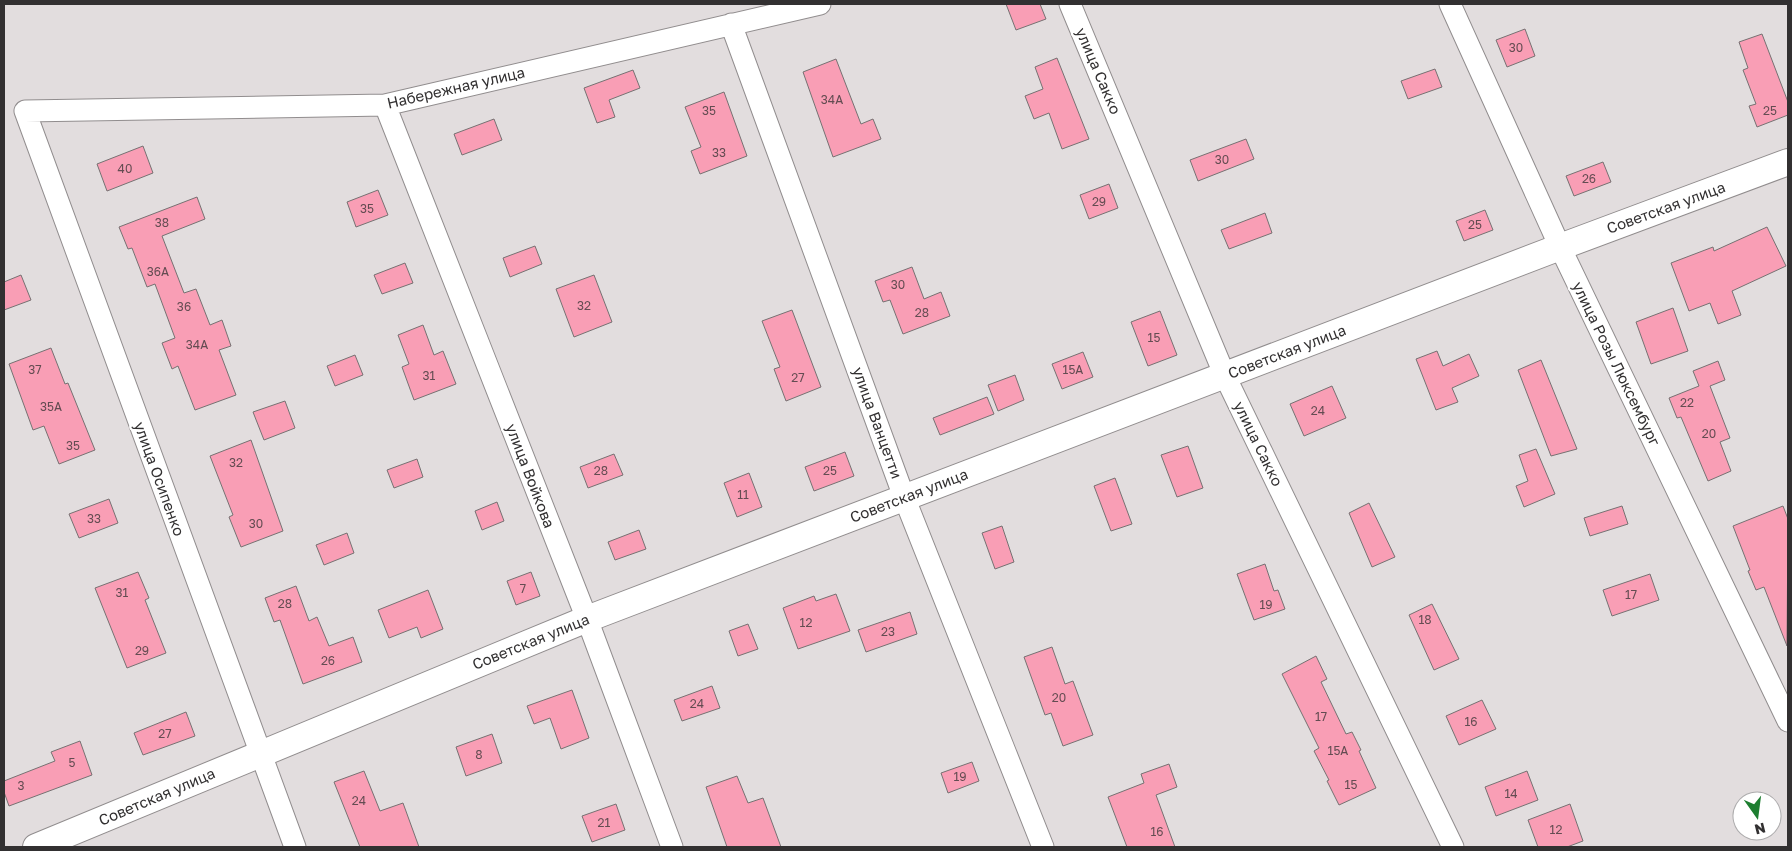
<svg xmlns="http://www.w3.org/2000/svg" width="1792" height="851" viewBox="0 0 1792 851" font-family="'Golos Text',sans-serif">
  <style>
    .building { fill: #f99eb5; stroke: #767172 }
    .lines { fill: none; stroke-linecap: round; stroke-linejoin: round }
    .minor-casing { stroke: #918d8e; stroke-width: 23 }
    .tertiary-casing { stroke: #918d8e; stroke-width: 28 }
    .minor { stroke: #fff; stroke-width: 21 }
    .tertiary { stroke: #fff; stroke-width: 26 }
    .labels { text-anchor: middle; stroke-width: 4.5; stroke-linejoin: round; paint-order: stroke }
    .number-label { font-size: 12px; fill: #644c52 }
    .street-label { font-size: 15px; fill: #323031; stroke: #fff }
  </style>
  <rect width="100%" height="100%" fill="#e2ddde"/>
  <path class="building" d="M1006,4H1040L1046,19L1016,30Z
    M1525,29L1535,56L1507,67L1496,40Z
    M1762,34L1788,102V115L1757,127L1749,106L1756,104L1743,70L1748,68L1739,42Z
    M1057,58L1089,139L1062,149L1049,113L1034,119L1025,96L1043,89L1035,67Z
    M836,59L861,124L873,119L881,139L833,157L803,72Z
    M1435,69L1442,87L1408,99L1401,81Z
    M633,70L640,88L609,100L615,117L597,123L584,88Z
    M724,92L747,156L700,174L691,151L701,147L685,107Z
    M494,119L502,140L462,155L454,134Z
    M1246,139L1254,159L1198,181L1190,160Z
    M143,146L153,173L107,191L97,164Z
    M1603,162L1611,182L1574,196L1566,176Z
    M1109,184L1118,208L1089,219L1080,195Z
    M378,190L388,215L356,227L347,202Z
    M197,197L205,219L162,236L184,293L196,289L210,325L222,320L231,346L219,350L236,395L195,410L178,366L172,369L162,343L175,338L155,284L147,287L132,248L128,249L119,227Z
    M1485,210L1493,230L1464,241L1456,221Z
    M1265,213L1272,233L1229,249L1221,230Z
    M1767,227L1786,266L1732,291L1741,315L1718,324L1710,303L1689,311L1671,263L1713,247L1714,251Z
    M535,246L542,264L510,277L503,258Z
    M405,263L413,283L382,294L374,275Z
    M912,267L924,299L941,292L950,316L903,334L890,300L883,302L875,281Z
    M21,275L31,300L4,310V282Z
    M594,275L612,322L574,337L556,289Z
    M1673,308L1688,351L1651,364L1636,322Z
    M792,310L821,387L786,401L774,369L780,367L762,321Z
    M1160,311L1177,355L1148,366L1131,322Z
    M423,325L434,355L443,351L456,384L414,400L402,367L409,364L398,335Z
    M51,348L65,384L68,383L95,450L59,464L44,426L33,430L9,364Z
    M1437,351L1443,366L1469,354L1479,376L1452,388L1458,402L1436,410L1416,359Z
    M1083,352L1093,377L1062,389L1052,364Z
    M355,355L363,375L335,386L327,366Z
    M1541,360L1577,449L1551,456L1518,370Z
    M1718,361L1725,380L1710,386L1730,438L1720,442L1731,471L1708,481L1681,417L1677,418L1669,398L1699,386L1693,371Z
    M1015,375L1024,400L998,411L988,385Z
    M1332,386L1346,418L1304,436L1290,404Z
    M987,397L994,414L940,435L933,418Z
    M285,401L295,428L264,440L253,412Z
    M251,440L283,531L241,547L229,517L233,515L210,456Z
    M1188,446L1203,488L1177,497L1161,455Z
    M1536,449L1555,494L1524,507L1516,486L1528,481L1519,455Z
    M845,452L854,476L814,491L805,467Z
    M614,454L623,475L588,488L580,467Z
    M417,459L423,477L394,488L387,470Z
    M749,473L762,507L737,517L724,483Z
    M1115,478L1132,524L1111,531L1094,486Z
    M109,499L118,523L79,538L69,514Z
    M497,502L504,521L482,530L475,511Z
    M1369,503L1395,557L1372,567L1349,513Z
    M1622,506L1628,524L1590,536L1584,518Z
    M1783,506L1788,519L1787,646L1764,587L1756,590L1748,571L1750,570L1733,526Z
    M1002,526L1014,562L995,569L982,533Z
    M639,530L646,549L615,560L608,542Z
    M347,533L354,553L324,565L316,545Z
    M1265,564L1274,591L1278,590L1285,609L1254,620L1237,574Z
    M138,572L149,598L145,600L166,653L127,668L95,588Z
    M531,572L540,596L516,605L507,581Z
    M1650,574L1659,600L1612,616L1603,590Z
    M296,586L309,621L317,617L329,646L353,637L362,662L303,684L280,620L274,622L265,598Z
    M428,590L443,629L421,638L417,627L389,638L378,610Z
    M836,594L850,631L798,649L783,608L814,596L816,601Z
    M1432,604L1459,659L1434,670L1409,615Z
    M910,612L917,634L866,652L858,630Z
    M748,624L758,649L738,656L729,631Z
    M1052,647L1065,684L1073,681L1093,735L1063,746L1051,713L1045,715L1024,657Z
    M1316,656L1327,679L1321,682L1346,734L1352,732L1361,750L1359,751L1376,788L1339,805L1327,781L1329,780L1314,751L1319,748L1282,674Z
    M712,686L720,708L682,721L674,700Z
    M572,690L589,738L561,749L550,718L534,724L527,706Z
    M1482,700L1496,729L1459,745L1446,716Z
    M186,712L195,736L143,755L134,733Z
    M492,734L502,763L466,776L456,747Z
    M80,741L92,775L9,806L4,792V781L55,761L51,752Z
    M972,762L979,781L948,793L941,773Z
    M1169,764L1177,787L1156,795L1175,847H1127L1108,797L1144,783L1141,774Z
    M364,771L380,811L403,803L419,847H360L334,782Z
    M1527,771L1538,800L1496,816L1485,787Z
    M737,776L748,803L763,798L781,847H727L706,787Z
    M616,804L625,830L592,842L582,816Z
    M1570,804L1583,841L1567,847H1538L1528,820Z"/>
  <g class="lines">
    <defs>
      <path id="minor" d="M1070,4L1225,376L1453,847
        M1450,4L1560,247L1788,721
        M731,24L904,497L1043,847
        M385,105L587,619L672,847
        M295,847L25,111L385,105L820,4"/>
      <path id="tertiary" d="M36,847L587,619L1560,247L1788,162"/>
    </defs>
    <use href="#minor" class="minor-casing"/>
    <use href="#tertiary" class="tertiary-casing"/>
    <use href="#minor" class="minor"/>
    <use href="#tertiary" class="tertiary"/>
  </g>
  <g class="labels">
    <g class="number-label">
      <text x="1516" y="52">30</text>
      <text x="832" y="104">34А</text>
      <text x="709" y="115">35</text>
      <text x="1770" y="115">25</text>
      <text x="719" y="157">33</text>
      <text x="1222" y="164">30</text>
      <text x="125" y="173">40</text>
      <text x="1589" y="183">26</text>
      <text x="1099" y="206">29</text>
      <text x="367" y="213">35</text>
      <text x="162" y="227">38</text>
      <text x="1475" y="229">25</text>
      <text x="158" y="276">36А</text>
      <text x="898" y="289">30</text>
      <text x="584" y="310">32</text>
      <text x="184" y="311">36</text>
      <text x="922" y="317">28</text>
      <text x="1154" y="342">15</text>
      <text x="197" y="349">34А</text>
      <text x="35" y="374">37</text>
      <text x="1073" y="374">15А</text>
      <text x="429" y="380">31</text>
      <text x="798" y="382">27</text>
      <text x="1687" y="407">22</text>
      <text x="51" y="411">35А</text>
      <text x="1318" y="415">24</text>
      <text x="1709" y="438">20</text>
      <text x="73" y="450">35</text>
      <text x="236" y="467">32</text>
      <text x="601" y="475">28</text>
      <text x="830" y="475">25</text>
      <text x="743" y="499">11</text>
      <text x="94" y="523">33</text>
      <text x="256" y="528">30</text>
      <text x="523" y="593">7</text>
      <text x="122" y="597">31</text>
      <text x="1631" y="599">17</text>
      <text x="285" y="608">28</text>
      <text x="1266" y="609">19</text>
      <text x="1425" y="624">18</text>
      <text x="806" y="627">12</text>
      <text x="888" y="636">23</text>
      <text x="142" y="655">29</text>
      <text x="328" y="665">26</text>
      <text x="1059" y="702">20</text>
      <text x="697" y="708">24</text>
      <text x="1321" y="721">17</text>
      <text x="1471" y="726">16</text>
      <text x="165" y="738">27</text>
      <text x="1338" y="755">15А</text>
      <text x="479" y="759">8</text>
      <text x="72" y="767">5</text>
      <text x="960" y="781">19</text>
      <text x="1351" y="789">15</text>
      <text x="21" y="790">3</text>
      <text x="1511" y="798">14</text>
      <text x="359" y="805">24</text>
      <text x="604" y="827">21</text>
      <text x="1556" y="834">12</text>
      <text x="1157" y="836">16</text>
    </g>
    <g class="street-label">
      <text transform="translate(1098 71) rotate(67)" y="5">улица Сакко</text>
      <text transform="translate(456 88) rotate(-13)" y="5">Набережная улица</text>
      <text transform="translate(1666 208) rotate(-20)" y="5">Советская улица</text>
      <text transform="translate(1287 352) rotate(-21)" y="5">Советская улица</text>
      <text transform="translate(1616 364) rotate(64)" y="5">улица Розы Люксембург</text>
      <text transform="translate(877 423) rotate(70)" y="5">улица Ванцетти</text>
      <text transform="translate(1258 444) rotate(64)" y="5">улица Сакко</text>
      <text transform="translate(530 476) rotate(69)" y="5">улица Войкова</text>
      <text transform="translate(159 479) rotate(70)" y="5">улица Осипенко</text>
      <text transform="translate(909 496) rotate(-21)" y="5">Советская улица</text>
      <text transform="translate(531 642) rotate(-22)" y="5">Советская улица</text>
      <text transform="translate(157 797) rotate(-23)" y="5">Советская улица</text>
    </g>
  </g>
  <rect width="1792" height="851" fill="none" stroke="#323031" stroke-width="10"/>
  <g transform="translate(1757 816) rotate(166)"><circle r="24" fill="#ffffff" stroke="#adacad"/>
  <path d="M0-4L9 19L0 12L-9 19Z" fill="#1d7e30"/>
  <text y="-8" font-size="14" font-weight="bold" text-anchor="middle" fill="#323031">N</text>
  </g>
</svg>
